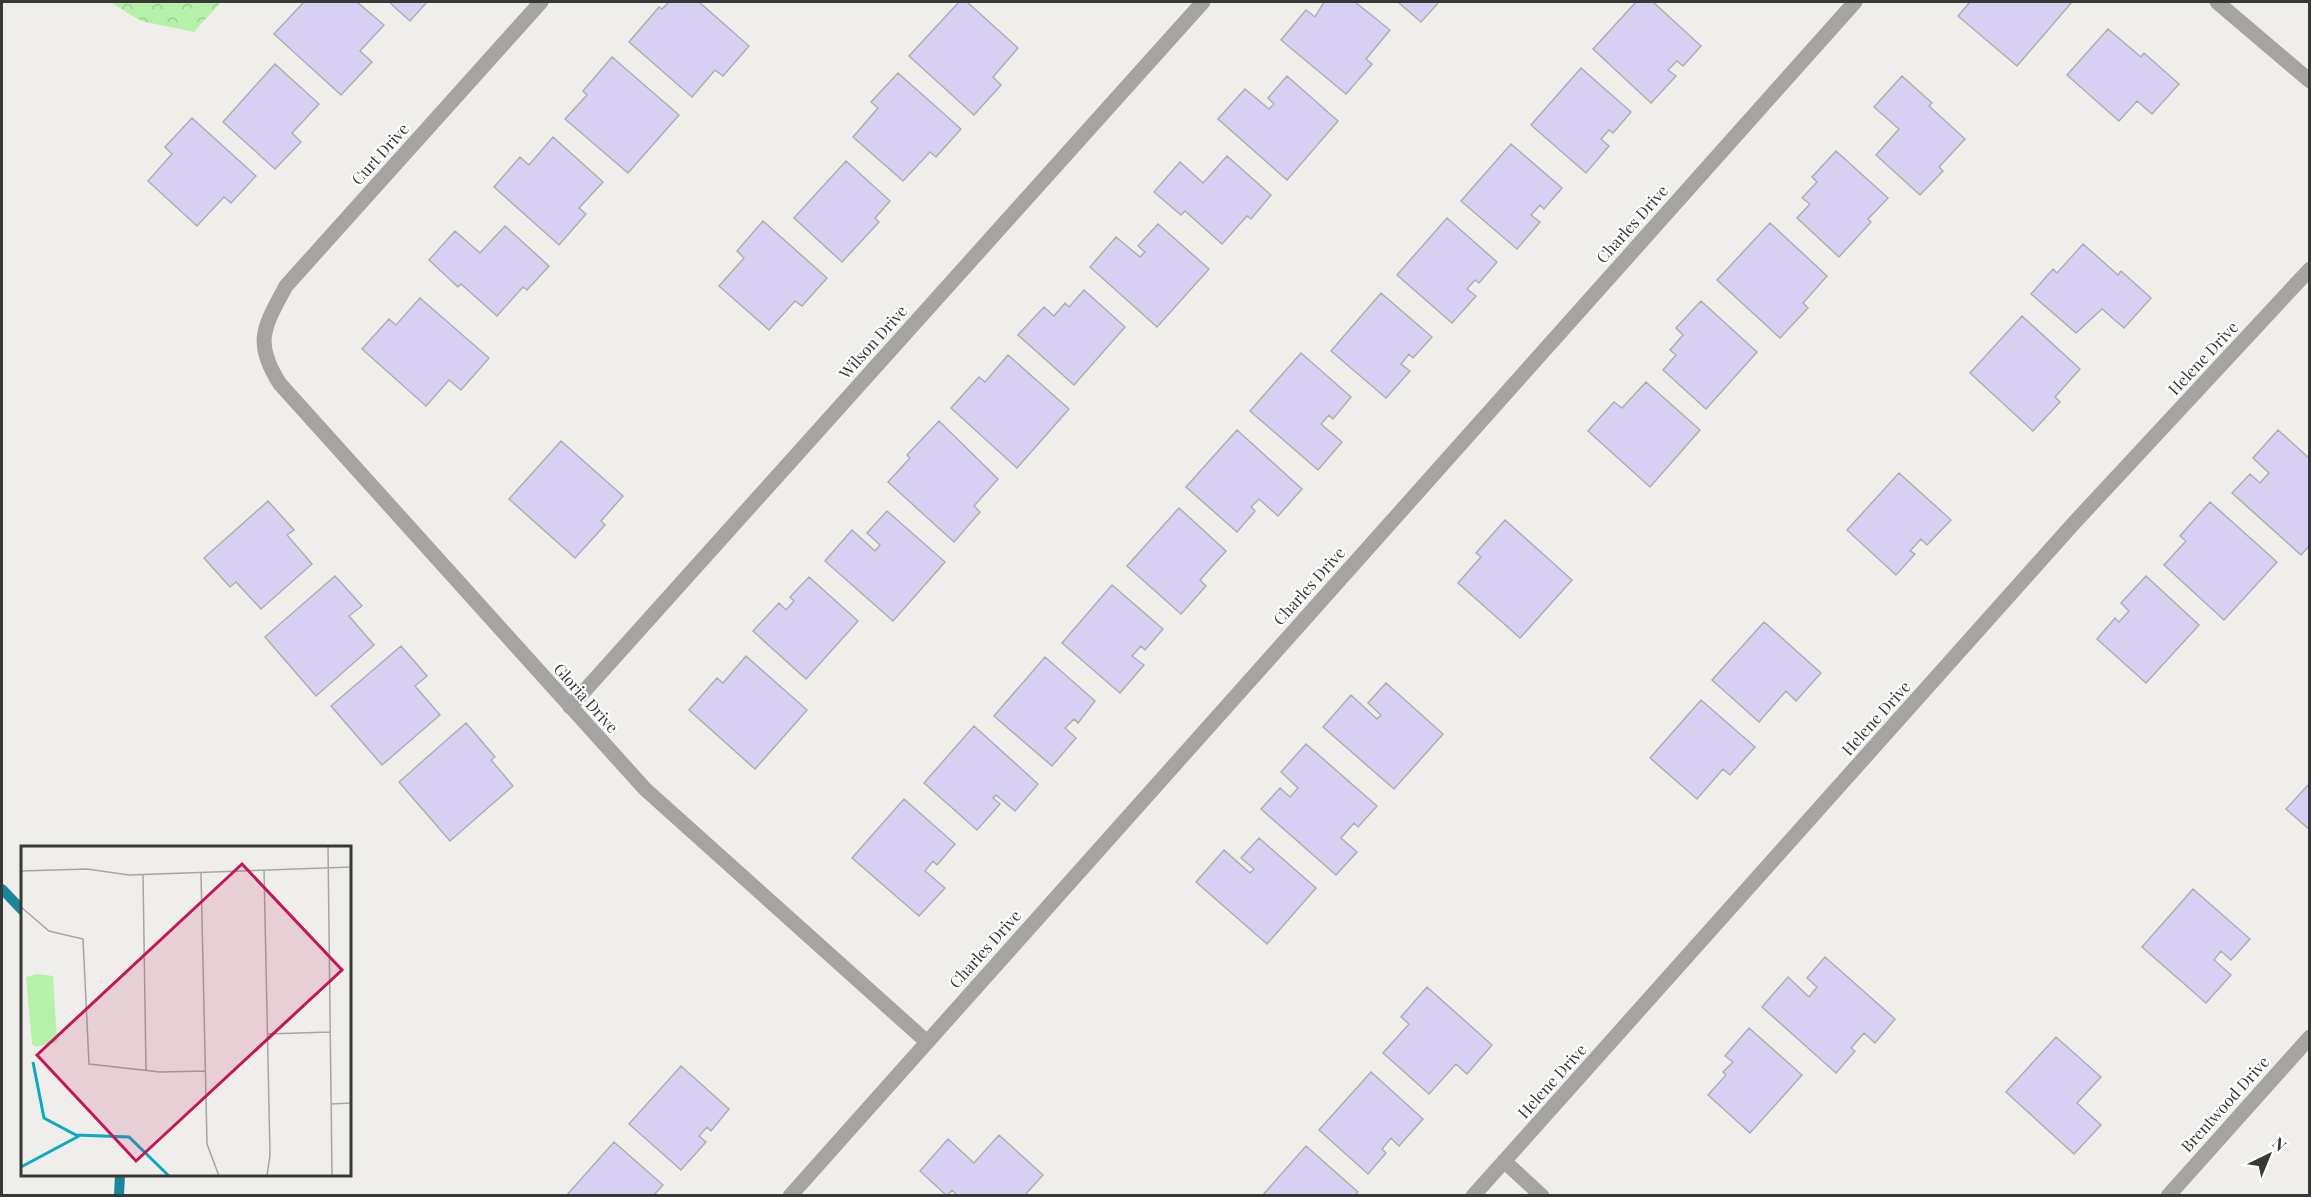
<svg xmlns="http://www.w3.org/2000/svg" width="2311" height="1197" viewBox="0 0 2311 1197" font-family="'Playfair Display',serif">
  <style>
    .forest { fill: url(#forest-crowns) }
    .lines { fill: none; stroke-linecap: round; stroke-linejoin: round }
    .stream { stroke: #18879b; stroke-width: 10 }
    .building { fill: #d8d0f3; stroke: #aeadb1; stroke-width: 1.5 }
    .street { stroke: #a5a4a2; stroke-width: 15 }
    .labels { text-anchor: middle; stroke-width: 4.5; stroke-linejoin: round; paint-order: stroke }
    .street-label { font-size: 16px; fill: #383836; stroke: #fff }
    .inset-river { fill: none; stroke: #0ba9c6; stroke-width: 3 }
    .inset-road { fill: none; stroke: #a6a5a2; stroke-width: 1.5 }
    .view { fill: #c2185b; fill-opacity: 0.15; stroke: #c2185b; stroke-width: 3 }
    .inset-edge { fill: none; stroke: #383836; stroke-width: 3 }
  </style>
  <defs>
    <pattern id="forest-crowns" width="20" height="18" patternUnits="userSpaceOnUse" patternTransform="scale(1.5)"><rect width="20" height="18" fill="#b5f1a9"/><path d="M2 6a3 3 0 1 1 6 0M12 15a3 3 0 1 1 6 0" fill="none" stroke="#9ccf92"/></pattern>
  </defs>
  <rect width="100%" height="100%" fill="#efeeea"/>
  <path class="forest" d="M110,2H221L194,32L141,21Z"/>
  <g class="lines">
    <path class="stream" d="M2,889L22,910
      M119,1196L120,1174"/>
  </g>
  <path class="building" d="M304,2H357L384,25L360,51L372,62L341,95L274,34Z
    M389,2H427L410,21Z
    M669,2H699L749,46L723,76L715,70L692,97L629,42L659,7L662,9Z
    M959,2H967L1018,48L993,77L1001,85L974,115L909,56Z
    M1324,2H1355L1390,30L1366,59L1372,64L1346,94L1281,40L1306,10L1315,17Z
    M1398,2H1439L1421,22Z
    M1636,2H1653L1701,46L1683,66L1677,61L1668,70L1676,76L1651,103L1593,49Z
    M1970,2H2072L2017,66L1958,16Z
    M2108,29L2141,57L2144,53L2179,84L2152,114L2137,101L2119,121L2067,75Z
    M612,57L679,115L628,173L565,119L587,95L583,91Z
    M275,64L319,104L292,133L301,142L275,169L223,122Z
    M1581,68L1631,112L1613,133L1609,130L1601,139L1609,146L1586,173L1531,125Z
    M898,73L961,129L936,157L930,152L903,181L853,137L878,108L871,102Z
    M1287,76L1338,121L1287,180L1218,119L1245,89L1269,109L1274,104L1268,98Z
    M1902,76L1932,103L1929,106L1965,139L1939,167L1943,171L1920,195L1876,155L1899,129L1874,107Z
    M192,118L256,176L231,203L224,197L197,226L148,181L172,154L165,147Z
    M553,137L603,182L579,208L586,214L559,245L494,187L520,157L529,165Z
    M1511,144L1562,188L1544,209L1540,205L1531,215L1540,222L1517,249L1461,201Z
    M1836,151L1888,198L1868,219L1871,222L1839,257L1797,218L1810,204L1802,198L1817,182L1812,177Z
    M1227,156L1271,195L1251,219L1247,216L1222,244L1185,211L1181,215L1154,192L1180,162L1203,183Z
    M846,161L890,201L875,218L879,222L842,262L794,218Z
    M1447,218L1497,262L1479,283L1475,280L1467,289L1476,296L1452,323L1397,275Z
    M763,221L827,278L802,306L795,301L769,330L719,286L744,258L737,251Z
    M1770,223L1827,276L1803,303L1808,308L1780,338L1717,280Z
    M1158,224L1209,269L1157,327L1090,267L1116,237L1140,257L1145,252L1138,246Z
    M505,226L549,266L527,290L523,287L497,316L461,284L458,287L429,260L455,231L480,253Z
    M2083,244L2118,275L2121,271L2151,298L2124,328L2102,309L2076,333L2031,294L2053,269L2057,273Z
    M1084,290L1125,327L1074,385L1018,335L1044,307L1054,316L1065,303L1069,307Z
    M1381,293L1432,337L1413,358L1409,354L1401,364L1410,371L1386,398L1331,351Z
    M420,298L489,358L461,390L449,380L426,406L362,349L389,319L396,325Z
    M1701,301L1757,352L1706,409L1663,370L1676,355L1670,350L1683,335L1676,328Z
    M2022,316L2080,369L2055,397L2060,402L2033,431L1970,373Z
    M1301,353L1351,397L1333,419L1329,415L1321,424L1342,442L1318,470L1250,411Z
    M1008,355L1069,409L1017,468L951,408L979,377L985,382Z
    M1646,382L1700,430L1650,487L1588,431L1614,402L1622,408Z
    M939,421L998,479L974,506L980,512L954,542L888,482L910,458L907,455Z
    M1237,430L1302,489L1278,516L1259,499L1251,507L1255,511L1237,532L1186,487Z
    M2278,430L2310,459V545L2301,555L2232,493L2250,474L2260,483L2269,473L2253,458Z
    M561,441L623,496L601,521L605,525L575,558L509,499Z
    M1899,473L1951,520L1927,545L1921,539L1910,551L1915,554L1896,575L1847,530Z
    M268,501L294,530L287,535L312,564L261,609L236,582L230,587L204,558Z
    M2210,502L2277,562L2224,620L2164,565L2186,541L2180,536Z
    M1179,508L1226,551L1200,580L1206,586L1181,614L1127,566Z
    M887,511L945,562L893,621L825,561L852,530L875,551L880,545L867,533Z
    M1505,520L1572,580L1520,638L1458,583L1481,557L1476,553Z
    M335,576L362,606L349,616L374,645L316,696L265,637Z
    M2146,576L2199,625L2146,683L2097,639L2115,618L2119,622L2129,611L2121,603Z
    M809,577L858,621L806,679L753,631L779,603L786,610L794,601L790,597Z
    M1112,585L1163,629L1145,650L1141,646L1132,656L1144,665L1120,693L1062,643Z
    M1764,622L1821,673L1796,701L1786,691L1759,722L1712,680Z
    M401,646L427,676L415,686L440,715L382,765L331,706Z
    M746,656L807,710L755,769L689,710L717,678L723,683Z
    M1045,657L1095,701L1078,723L1074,719L1065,728L1076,738L1052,766L994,716Z
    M1386,683L1443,734L1394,789L1323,727L1351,695L1377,719L1381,715L1368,703Z
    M1701,700L1755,747L1730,775L1723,769L1697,799L1650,758Z
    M466,723L495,757L491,760L513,786L450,841L399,782Z
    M974,726L1038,784L1015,811L996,795L993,798L1000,804L977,830L924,783Z
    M1306,744L1377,806L1358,827L1354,823L1341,838L1357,852L1336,875L1261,809L1280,788L1290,797L1298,788L1281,772Z
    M2310,783V830L2286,809Z
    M904,799L955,844L937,865L933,861L925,871L945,888L919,916L852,858Z
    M1259,838L1316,888L1267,944L1196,882L1224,850L1250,873L1254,869L1241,858Z
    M2193,889L2250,939L2231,960L2221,951L2214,960L2231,975L2206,1003L2142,947Z
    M1825,957L1895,1019L1875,1043L1864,1033L1851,1048L1855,1051L1836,1073L1762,1007L1788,977L1809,997L1817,987L1807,978Z
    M1427,987L1492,1045L1467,1074L1456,1064L1429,1094L1383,1053L1409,1024L1401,1017Z
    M1749,1028L1802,1075L1750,1133L1708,1095L1726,1075L1723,1072L1733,1062L1725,1056Z
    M2056,1037L2101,1077L2077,1103L2101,1125L2074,1154L2006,1092Z
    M681,1066L729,1109L711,1131L707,1127L699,1136L706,1142L681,1170L629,1124Z
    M1371,1072L1423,1119L1399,1146L1391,1138L1382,1149L1386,1153L1368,1174L1319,1130Z
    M999,1135L1043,1175L1024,1196H958L952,1190L947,1196L920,1171L948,1139L974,1163Z
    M614,1142L663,1185L653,1196H566Z
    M1306,1146L1358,1192L1354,1196H1262Z"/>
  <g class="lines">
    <path class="street" d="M541,2L286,286C264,327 253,342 280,384L645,789L927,1042
      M2217,2L2310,81
      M570,707L1203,2
      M1504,1161L1542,1196
      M790,1196L1855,2
      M1473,1196L2074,523L2310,269
      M2168,1196L2310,1037"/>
  </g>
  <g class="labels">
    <g class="street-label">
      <text transform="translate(380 154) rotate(-48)" y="6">Curt Drive</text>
      <text transform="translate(1632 224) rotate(-48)" y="6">Charles Drive</text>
      <text transform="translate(873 342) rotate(-48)" y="6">Wilson Drive</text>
      <text transform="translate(2203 358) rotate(-47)" y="6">Helene Drive</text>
      <text transform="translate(1309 586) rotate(-48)" y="6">Charles Drive</text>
      <text transform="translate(586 698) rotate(48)" y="6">Gloria Drive</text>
      <text transform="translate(1876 718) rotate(-48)" y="6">Helene Drive</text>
      <text transform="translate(985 949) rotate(-48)" y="6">Charles Drive</text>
      <text transform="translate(1552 1081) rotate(-48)" y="6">Helene Drive</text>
      <text transform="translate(2225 1104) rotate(-48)" y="6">Brentwood Drive</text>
    </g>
  </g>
  <g transform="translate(21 846)">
    <rect width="330" height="330" fill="#efeeea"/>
    <path d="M16,128L32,130L36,196L15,201L11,198L5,131Z" fill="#b5f1a9"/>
    <path class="inset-river" d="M12,216L23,272L55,289L108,291L148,330M0,321L58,290"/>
    <path class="inset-road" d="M307,0L311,330M243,24L249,309L246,330M0,25L66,23L108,29L330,21M180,27L186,298L198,330M122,29L125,225M0,61L28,85L62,93L68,218L139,226L185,225M246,188L309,186M310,258L330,257"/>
    <path class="view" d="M221,18L321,124L115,315L16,209Z"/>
    <rect width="330" height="330" class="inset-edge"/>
  </g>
  <rect width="2311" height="1197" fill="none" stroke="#383836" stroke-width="6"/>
  <g transform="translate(2269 1155) rotate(43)" stroke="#ffffff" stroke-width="4.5" paint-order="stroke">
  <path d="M0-4.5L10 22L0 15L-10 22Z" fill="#383836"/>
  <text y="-9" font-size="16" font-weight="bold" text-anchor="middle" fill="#383836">N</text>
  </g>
</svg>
